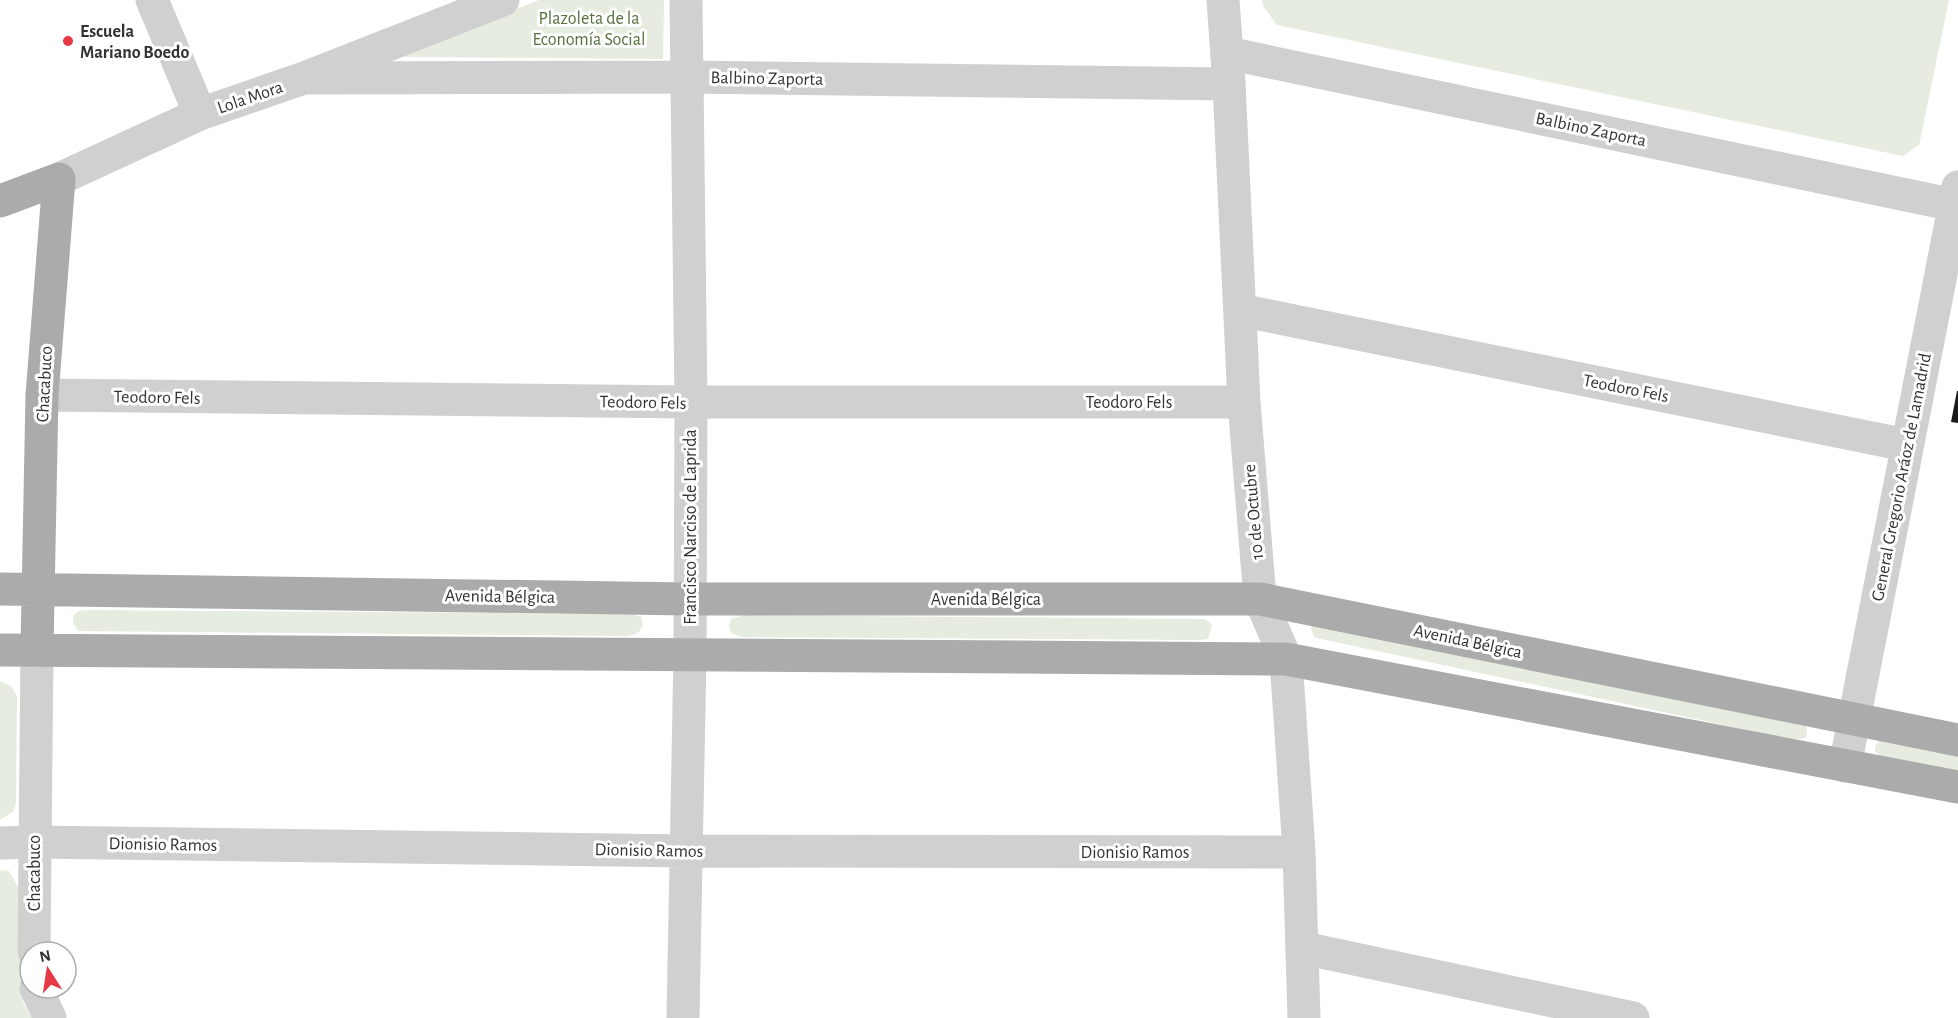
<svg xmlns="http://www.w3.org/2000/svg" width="1958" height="1018" viewBox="0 0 1958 1018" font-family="'Alegreya Sans',sans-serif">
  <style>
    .green { fill: #e6ecdf }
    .building { fill: #1a1a1a }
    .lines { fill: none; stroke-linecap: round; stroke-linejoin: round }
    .minor { stroke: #d0d0d0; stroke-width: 33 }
    .major { stroke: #ababab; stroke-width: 33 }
    .poi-dot { fill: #e63946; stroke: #fff; stroke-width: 2 }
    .labels { text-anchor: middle; stroke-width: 6; stroke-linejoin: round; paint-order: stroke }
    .park-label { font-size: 18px; fill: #56703f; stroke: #fff }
    .poi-label { font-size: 18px; font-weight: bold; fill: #333; stroke: #fff; text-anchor: start }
    .street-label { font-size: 18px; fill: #333; stroke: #fff }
  </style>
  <rect width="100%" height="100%" fill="#fff"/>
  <path class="green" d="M539,0H664L663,59L395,57Z
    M1262,0H1949L1919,145L1903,156L1277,25L1263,6Z
    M87,610L633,614L641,617L643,625C639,635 632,636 621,636L78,631L73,623V616L78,611Z
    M744,615L1204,619L1210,622L1212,626L1208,639L1199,640L740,637L731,633L729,626L731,619Z
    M1314,624L1806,725L1807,734L1805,738L1794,740L1321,639L1314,637L1311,628Z
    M0,681L11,686L17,696L16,802L14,811L0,820Z
    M1885,740L1958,754V774L1884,759L1875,752V746L1879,741Z
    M0,870L9,871L19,889L23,1002L32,1018H0Z"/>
  <path class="building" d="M1957,391H1958V423L1951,422Z"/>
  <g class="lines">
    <path class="minor" d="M152,0L200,114
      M1223,0L1229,84L1244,402L1260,599L1286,659L1299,852L1304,1018
      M1227,53L1954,205
      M304,78L688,77L1229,84
      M59,179L200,114L304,78L503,0
      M1240,310L1906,445
      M42,395L691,402H1244
      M1845,766L1958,187
      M0,843L34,842L686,851L1299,852
      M1303,948L1633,1018
      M34,952L37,649
      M36,988L50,1018
      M683,1018L690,654L691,402L686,0"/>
    <path class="major" d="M0,201L59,179L42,395L37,649
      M0,589L690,599H1260L1958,740
      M0,650L1286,659L1958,787"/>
  </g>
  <circle class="poi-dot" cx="68" cy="41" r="6"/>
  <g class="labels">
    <g class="park-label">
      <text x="589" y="24">Plazoleta de la<tspan x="589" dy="21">Economía Social</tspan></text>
    </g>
    <g class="poi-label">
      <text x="80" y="37">Escuela<tspan x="80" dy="21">Mariano Boedo</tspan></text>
    </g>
    <g class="street-label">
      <text transform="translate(767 78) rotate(1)" y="6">Balbino Zaporta</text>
      <text transform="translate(250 97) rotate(-19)" y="6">Lola Mora</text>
      <text transform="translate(1591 129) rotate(12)" y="6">Balbino Zaporta</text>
      <text transform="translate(44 384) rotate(-87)" y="6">Chacabuco</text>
      <text transform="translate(1626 388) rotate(11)" y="6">Teodoro Fels</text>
      <text transform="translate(157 397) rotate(1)" y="6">Teodoro Fels</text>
      <text transform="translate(643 402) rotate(1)" y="6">Teodoro Fels</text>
      <text x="1129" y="408">Teodoro Fels</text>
      <text transform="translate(1901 477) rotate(-79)" y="6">General Gregorio Aráoz de Lamadrid</text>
      <text transform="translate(1253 512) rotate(-95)" y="6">10 de Octubre</text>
      <text transform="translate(690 527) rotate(-90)" y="6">Francisco Narciso de Laprida</text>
      <text transform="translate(500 596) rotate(1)" y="6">Avenida Bélgica</text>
      <text x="986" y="605">Avenida Bélgica</text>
      <text transform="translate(1468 641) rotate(12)" y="6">Avenida Bélgica</text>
      <text transform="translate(163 844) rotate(1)" y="6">Dionisio Ramos</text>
      <text transform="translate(649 850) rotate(1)" y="6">Dionisio Ramos</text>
      <text x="1135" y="858">Dionisio Ramos</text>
      <text transform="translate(34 873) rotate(-90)" y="6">Chacabuco</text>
    </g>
  </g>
  <g transform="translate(48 970) rotate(348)"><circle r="28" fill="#ffffff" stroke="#adadad" stroke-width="1.5"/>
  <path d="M0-4.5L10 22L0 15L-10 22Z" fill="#e63946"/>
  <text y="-9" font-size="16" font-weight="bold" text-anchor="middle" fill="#333333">N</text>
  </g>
</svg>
